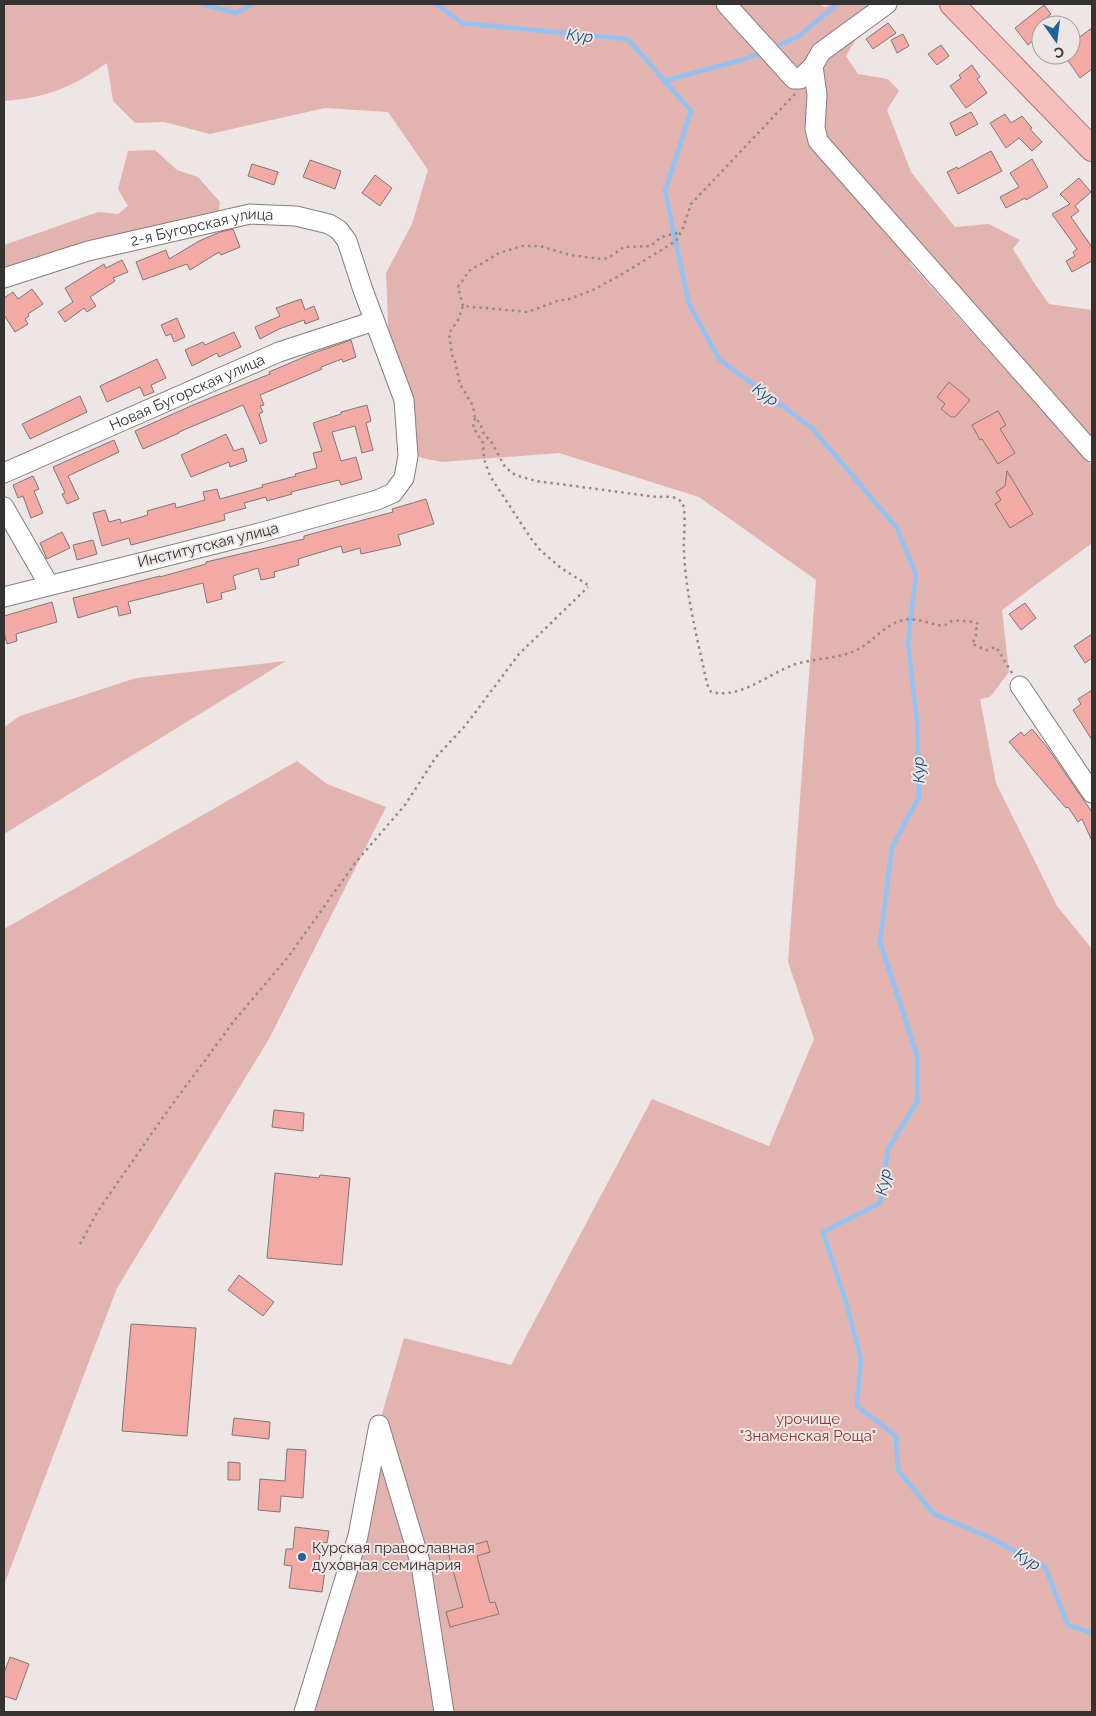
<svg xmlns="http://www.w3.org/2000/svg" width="1096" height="1716" viewBox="0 0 1096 1716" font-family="Raleway,sans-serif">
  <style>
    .green { fill: #e3b3b0 }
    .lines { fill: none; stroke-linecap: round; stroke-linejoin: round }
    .stream { stroke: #90c3f3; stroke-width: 4.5 }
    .building { fill: #f3aaa5; stroke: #7e7877 }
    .minor-casing { stroke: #847e7e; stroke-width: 21 }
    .major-casing { stroke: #b0726f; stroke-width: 26 }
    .path { stroke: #908b8a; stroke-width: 2.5; stroke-dasharray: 2.5 4; stroke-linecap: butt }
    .minor { stroke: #fff; stroke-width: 19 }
    .major { stroke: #f7bfbc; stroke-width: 24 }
    .poi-dot { fill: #206297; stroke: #ede6e5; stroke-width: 2 }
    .labels { text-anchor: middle; stroke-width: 4; stroke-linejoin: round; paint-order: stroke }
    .street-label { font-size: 15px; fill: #353232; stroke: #ede6e5 }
    .park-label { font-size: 15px; fill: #8c3736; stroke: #ede6e5 }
    .poi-label { font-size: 15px; fill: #353232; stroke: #ede6e5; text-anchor: start }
    .water-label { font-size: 16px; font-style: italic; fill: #114975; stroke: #ede6e5 }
  </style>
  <rect width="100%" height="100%" fill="#ede6e5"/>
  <path class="green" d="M4,4H819L825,7L833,4H892L861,31L846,56L858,74L888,79L899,91L887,110L911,172L955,227L989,224L1020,240L1013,249L1033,281L1049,304L1092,310V438L908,236L910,263L1092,466V543L1002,610L1009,672L990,697L980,699L996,783L1057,906L1092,949V1712H296L404,1338L511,1365L652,1099L769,1146L814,1039L788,962L816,580L699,497L559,453L442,462L422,458L415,455L389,346L386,273L412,224L428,170L388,112L325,108L210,134L164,122L135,123L113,101L107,63C70,88 49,97 4,101Z
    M155,150L177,170L198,177L220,202L218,215L4,273V245L98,212L118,214L128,206L118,189L128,151Z
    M286,661L4,834V727L20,716L136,678Z
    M297,761L327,784L386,807L269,1039L117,1288L4,1585V929Z"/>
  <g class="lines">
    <path class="stream" d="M202,4L236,13L252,4
      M436,4L462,23L628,39L691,111L665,191L689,304L719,359L812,428L897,528L916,575L908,643L917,722L919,797L892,847L880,942L917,1055V1102L888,1149L880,1203L823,1232L846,1302L861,1359L857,1406L896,1436L898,1470L934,1514L991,1538L1045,1567L1068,1625L1092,1633
      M773,48L799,36L837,4
      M664,81L745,59L764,52"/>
  </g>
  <path class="building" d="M1044,5L1051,14L1037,26L1041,32V34L1028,45L1015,28Z
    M888,23L896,33L873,49L866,39Z
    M1092,28V69L1080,78L1064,55H1071V43Z
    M903,34L909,46L897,53L891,40Z
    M941,45L949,56L937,65L928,54Z
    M972,65L980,77L977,79L987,93L966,108L950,86L961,78L959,75Z
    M971,112L978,124L956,136L950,123Z
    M1005,114L1011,123L1022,116L1032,128L1030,129L1042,142L1032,151L1019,138L1006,148L990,123Z
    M991,151L1002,171L958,194L947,172L957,167L958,169Z
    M1032,159L1048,187L1026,200L1025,198L1006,208L1000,197L1019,187L1010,173Z
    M310,160L341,171L335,189L303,177Z
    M252,164L278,172L274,185L248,176Z
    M375,175L392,188L380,206L362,193Z
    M1079,178L1091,192L1075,206L1079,211L1071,217L1092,247V261L1072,272L1066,261L1075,256L1073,252L1077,249L1052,214L1070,204L1060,194Z
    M233,229L240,247L221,255L219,252L190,270L187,264L143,280L136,262L166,250L169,259L199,241L220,232Z
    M122,260L128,272L113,278L115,281L90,297L96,306L87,312L84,308L65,322L58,312L73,302L65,288L104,264L106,268Z
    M32,289L43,304L28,314L29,316L25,319L28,324L15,332L4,315V298L13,292L18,299Z
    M301,299L305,310L314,306L319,319L305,324L304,320L279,329L260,339L255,327L280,316L276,308Z
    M177,318L185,337L174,342L171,334L166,336L161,325Z
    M234,332L241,347L219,357L217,353L192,366L185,350L203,342L205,345Z
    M351,340L356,357L343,362L342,359L321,367L322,369L260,395L264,405L260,406L263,412L259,414L267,441L260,444L243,405L179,432V433L143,449L135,431L193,405L270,374L269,372L311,354Z
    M157,359L166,378L151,385L154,392L144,396L140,387L107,402L100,386Z
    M949,382L970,400L955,417H951L941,409L945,404L937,397Z
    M80,396L87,412L30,439L22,424Z
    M367,405L371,421L366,423L373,450L362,453L355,426L332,432L341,461L356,457L362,479L341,485L339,480L291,492L292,494L267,501L266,497L244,503L246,508L224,514L225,520L131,545L129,538L102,546L93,513L105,510L109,522L120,519L121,523L148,515L147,511L175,503L176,508L205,500L203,492L217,489L220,499L263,487L262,485L296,476L295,474L317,468L313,453L322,451L313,423L341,414V412Z
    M998,411L1006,425L1000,429L1015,453L998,464L982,439L980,440L972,425Z
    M226,434L234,451L243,448L247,461L230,467L229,462L191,477L181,455Z
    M114,440L119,452L68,476L79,499L67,504L62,494L65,493L53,467Z
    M1007,471L1033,514L1010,528L995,504L1001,500L996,492L1005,486Z
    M33,476L39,489L34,491L43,513L31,518L23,496L18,498L13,485Z
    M426,499L434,524L398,535L401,545L361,554L360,548L343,553L341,546L298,559L299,565L274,572L275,577L261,580L258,568L233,576L236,589L221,593L222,599L207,603L203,583L128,602L131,613L119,616L117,606L78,618L73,598L160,576V577L206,564V562L304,539V536L393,512L392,509Z
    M62,532L70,548L47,559L40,543Z
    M93,540L97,554L77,560L73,545Z
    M52,602L57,622L16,634L17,641L7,644L4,632V616Z
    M1025,603L1036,618L1021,630L1009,614Z
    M1092,634V658L1085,663L1074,646Z
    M1092,690V740L1073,710L1081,704L1078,699Z
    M1032,729L1047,747L1092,812V841L1082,819L1078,822L1068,807L1066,808L1009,742L1021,732L1024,736Z
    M274,1110L304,1113L303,1131L272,1127Z
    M275,1173L319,1178L320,1175L350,1178L342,1265L267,1258Z
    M239,1275L274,1302L263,1316L228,1290Z
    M131,1324L196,1328L187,1436L122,1431Z
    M234,1418L270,1422L269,1439L232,1435Z
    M287,1449L306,1450L303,1498L281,1496L280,1512L258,1510L260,1479L285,1481Z
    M228,1462L240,1463V1480H228Z
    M295,1527L329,1531L327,1543L321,1542L318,1570H325L322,1592L289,1588L292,1566L284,1565L286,1549H293Z
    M487,1541L490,1552L477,1556L490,1603L495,1602L499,1614L450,1627L446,1612L463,1607L448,1552Z
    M10,1657L29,1664L16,1700L4,1696V1673Z"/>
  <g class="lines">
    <defs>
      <g id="minor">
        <path d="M726,4L794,79H800L813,66L821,52L887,4"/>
        <path d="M813,66L817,95L815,128L818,141L1092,452"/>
        <path id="s1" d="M4,278L88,251L250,214L296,216L329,224L339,230L347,241L363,290L404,400L408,456L404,478L393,493L377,500L259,533L4,597"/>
        <path id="s2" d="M4,473L279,352L374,321"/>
        <path d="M4,507L49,585"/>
        <path d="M1020,686L1092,793"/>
        <path d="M304,1712L358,1536L379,1425L421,1565L444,1712"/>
      </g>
      <path id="major" d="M952,4L1092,149"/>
    </defs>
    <use href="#minor" class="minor-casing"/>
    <use href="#major" class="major-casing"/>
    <path class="path" d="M795,94L691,204L683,228L676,241L619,276L593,290L569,299L557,301L528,312L463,306L458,320L449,333L452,355L455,361L460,384L473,406L475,418L480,423L484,434L492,443L505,467L515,475L536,481L657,497C665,497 677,495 682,503C687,510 683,541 684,552C686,597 698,640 707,684L711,692C742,699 767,674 796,664C816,658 840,659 859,649C873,641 884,626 900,621C917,615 933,627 945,625C947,624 949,622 952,621C957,620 974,621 978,624V627L976,629V636L972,644L986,650L996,647L1012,673
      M463,306L458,287L469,271L499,253L522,246H540L570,255L602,259L608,258L624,247L651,246L661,237L681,232
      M475,418L473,427L483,443L484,459L490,476L532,540L541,551L561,568L588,585
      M80,1244L98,1211L166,1113L234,1021L288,957L356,862L405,805L436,757L465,726L519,654L588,587"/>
    <use href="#minor" class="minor"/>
    <use href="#major" class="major"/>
  </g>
  <circle class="poi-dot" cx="302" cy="1557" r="5"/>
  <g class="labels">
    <g class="street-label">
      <text dy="5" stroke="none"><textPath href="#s1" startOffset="205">2-я Бугорская улица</textPath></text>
      <text dy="5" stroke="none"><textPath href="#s2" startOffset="200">Новая Бугорская улица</textPath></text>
      <text transform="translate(208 545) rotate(-14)" y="5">Институтская улица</text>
    </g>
    <g class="park-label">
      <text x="808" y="1424">урочище<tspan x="808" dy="17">"Знаменская Роща"</tspan></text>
    </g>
    <g class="poi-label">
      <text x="312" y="1553">Курская православная<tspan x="312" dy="17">духовная семинария</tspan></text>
    </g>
    <g class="water-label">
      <text transform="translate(580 35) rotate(6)" y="6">Кур</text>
      <text transform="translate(766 394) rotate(36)" y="6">Кур</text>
      <text transform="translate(918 770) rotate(-92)" y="6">Кур</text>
      <text transform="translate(883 1182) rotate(-80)" y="6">Кур</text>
      <text transform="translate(1028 1559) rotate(31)" y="6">Кур</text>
    </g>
  </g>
  <rect width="1096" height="1716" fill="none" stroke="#353232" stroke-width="10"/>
  <g transform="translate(1056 40) rotate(166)"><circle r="24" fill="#ede6e5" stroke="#a39e9d"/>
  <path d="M0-4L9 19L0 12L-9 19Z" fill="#206297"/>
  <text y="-8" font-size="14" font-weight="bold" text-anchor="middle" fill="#353232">С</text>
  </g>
</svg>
